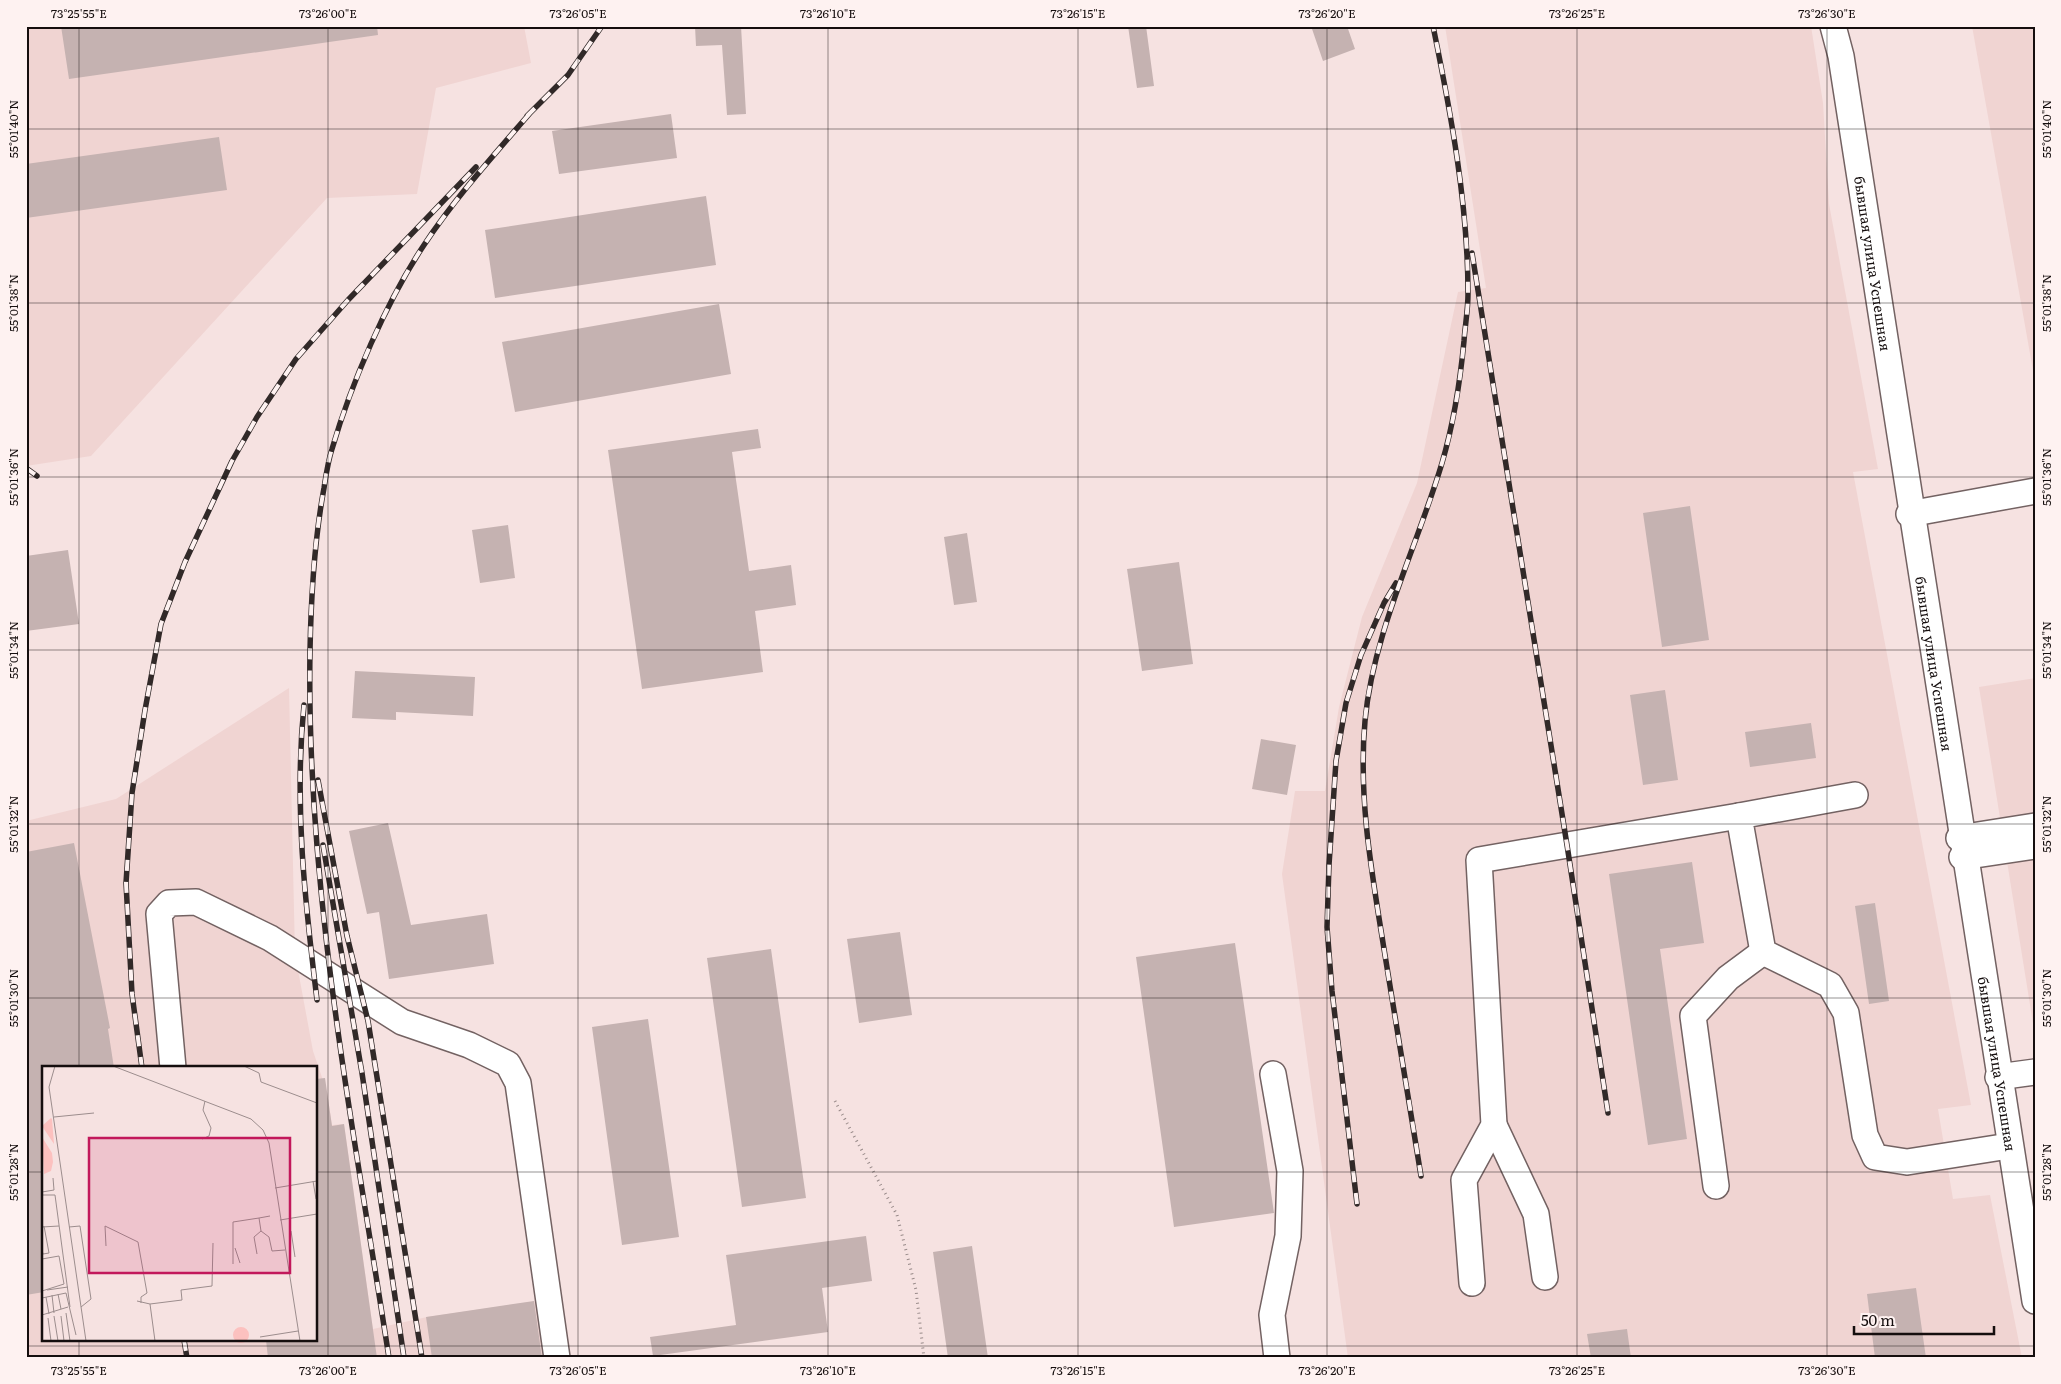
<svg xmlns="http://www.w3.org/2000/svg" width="2061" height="1384" viewBox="0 0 2061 1384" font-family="Literata,serif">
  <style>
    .built { fill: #f0d4d2; fill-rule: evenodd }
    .building { fill: #c5b2b1 }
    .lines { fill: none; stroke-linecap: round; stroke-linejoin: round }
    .minor-casing { stroke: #736262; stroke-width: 28 }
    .path { stroke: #988a89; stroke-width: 3; stroke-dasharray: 1 4; stroke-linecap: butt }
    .minor { stroke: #fff; stroke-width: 25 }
    .rail-casing { stroke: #312928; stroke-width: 5.5 }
    .rail { stroke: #fef2f1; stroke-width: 4; stroke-dasharray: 11; stroke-linecap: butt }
    .ticks { fill: none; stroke: #150e0e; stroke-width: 1; stroke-opacity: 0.45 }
    .labels { text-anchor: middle; stroke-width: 4; stroke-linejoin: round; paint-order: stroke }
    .street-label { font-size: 14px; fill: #150e0e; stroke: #fef2f1 }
    .inset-road { fill: none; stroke: #9c8d8d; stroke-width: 1 }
    .view { fill: #c2185b; fill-opacity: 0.15; stroke: #c2185b; stroke-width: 2.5 }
    .inset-edge { fill: none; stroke: #150e0e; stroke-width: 2.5 }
    .neatline { fill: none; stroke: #150e0e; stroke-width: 2 }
    .ticks-label { font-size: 12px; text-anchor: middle; fill: #150e0e }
  </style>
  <rect width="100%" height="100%" fill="#f6e2e1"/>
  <path class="built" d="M26,26H524L531,63L436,88L417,194L327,198L91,456L26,466Z
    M1445,26H1811L1823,103L1829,204L1878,469L1853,472L1971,1105L1938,1109L1953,1199L1990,1195L2022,1358H1348L1282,874L1295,791H1325L1339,707L1362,617L1417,483L1458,292L1486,288Z
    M1972,26H2035V382Z
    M2035,678V1036L1979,687Z
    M289,688L295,954L313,1051L327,1092L332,1125L344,1124L373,1329L427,1317L538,1301L557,1358H26V821L116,799ZM44,1068H316V1340H44Z"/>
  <path class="building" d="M61,26H377L378,35L69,79Z
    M695,26H741L746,114L727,115L722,45L696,46Z
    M1128,26H1146L1154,86L1137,88Z
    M1311,26H1347L1355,49L1323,61Z
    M671,114L677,158L559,174L552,131Z
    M219,137L227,190L26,218V164Z
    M706,196L716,265L495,298L485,230Z
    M719,304L731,374L515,412L502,342Z
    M758,429L761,448L732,452L749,571L791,565L796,605L755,611L763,672L642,689L608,450Z
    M1690,506L1709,640L1662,647L1643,513Z
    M508,525L515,578L480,583L472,530Z
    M967,533L977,602L954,605L944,537Z
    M68,550L79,624L26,631V556Z
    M1179,562L1193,664L1142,671L1127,569Z
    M355,671L475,677L473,716L396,712V720L352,718Z
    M1665,690L1678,780L1643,785L1630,695Z
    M1811,723L1816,758L1750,767L1745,732Z
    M1261,739L1296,745L1287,795L1252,789Z
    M388,823L411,925L487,914L494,964L389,979L379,912L367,914L349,831Z
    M74,843L110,1028L108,1029L114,1068H44V1292L26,1295V852Z
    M1692,862L1704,943L1660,949L1687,1139L1648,1145L1609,874Z
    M1875,903L1889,1001L1869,1004L1855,906Z
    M900,932L912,1015L859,1023L847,939Z
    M1235,943L1274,1213L1174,1227L1136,957Z
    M771,949L806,1198L742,1207L707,958Z
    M648,1019L679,1237L622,1245L592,1027Z
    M325,1078L332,1126L344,1124L377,1358H268L266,1340H316V1079Z
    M866,1236L872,1281L822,1288L828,1332L653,1356L650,1337L736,1325L726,1255Z
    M972,1246L988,1358H948L933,1252Z
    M1916,1288L1926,1358H1875L1867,1294Z
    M534,1301L542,1358H432L426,1317Z
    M1627,1329L1631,1358H1591L1587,1334Z"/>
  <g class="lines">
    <defs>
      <g id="minor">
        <path id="s1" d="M1833,26L1841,56C1903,472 1967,887 2035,1301"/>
        <path d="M1909,514L2035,491"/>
        <path d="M1855,795L1739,816L1763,952L1830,985L1846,1013L1865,1135L1875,1157L1907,1162L2009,1146"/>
        <path d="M1959,838L2035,826"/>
        <path d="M1962,857L2035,846"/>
        <path d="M173,1068L159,914L169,903L196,902L270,938L402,1022L469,1045L508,1064L518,1083L557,1358"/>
        <path d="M1273,1074L1290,1171L1288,1236L1272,1315L1277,1358"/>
        <path d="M1998,1077L2035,1072"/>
        <path d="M1494,1125L1536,1214L1545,1277"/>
        <path d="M1716,1186L1693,1016L1728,978L1763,952"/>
        <path d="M1472,1283L1464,1180L1494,1125L1479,860L1739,816"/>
      </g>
    </defs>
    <use href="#minor" class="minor-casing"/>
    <path class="path" d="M835,1101L897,1215L916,1290L924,1358"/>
    <use href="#minor" class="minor"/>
    <defs>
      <path id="rail" d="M527,116L568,75L602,26
        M1472,253L1567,845L1608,1113
        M26,468L37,476
        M304,705C294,804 305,902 317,1000
        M318,780L347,936L368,1021L422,1358
        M323,845L362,1073L404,1358
        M142,1068L132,994L126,883L132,793L145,710L161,624L185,562L232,461L257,417L296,359L348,300L476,167
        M1421,1176C1409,1100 1396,1025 1384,949C1372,874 1358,798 1365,721C1373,633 1417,547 1442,463C1454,422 1460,383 1464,341C1465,326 1468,310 1468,294C1468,204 1451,114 1433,26
        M1357,1204L1332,991L1327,927L1329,865L1336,761L1346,703L1361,655L1384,603L1396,583
        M184,1340L187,1358
        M389,1358C353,1124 306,889 310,651C311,596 314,542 324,488C326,475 328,461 332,449C351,384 386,302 424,245C455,198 494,155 531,112"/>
    </defs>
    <use href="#rail" class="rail-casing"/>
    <use href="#rail" class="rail"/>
  </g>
  <path class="ticks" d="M79,26V1068M328,26V1358M578,26V1358M828,26V1358M1078,26V1358M1327,26V1358M1577,26V1358M1827,26V1358M26,129H2035M26,303H2035M26,477H2035M26,650H2035M26,824H2035M26,998H2035M26,1172H44M316,1172H2035M79,1340V1358M26,1346H2035"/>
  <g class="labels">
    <g class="street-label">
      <text dy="5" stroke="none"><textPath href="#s1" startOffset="241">бывшая улица Успешная</textPath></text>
      <text dy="5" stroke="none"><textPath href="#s1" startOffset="646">бывшая улица Успешная</textPath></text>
      <text dy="5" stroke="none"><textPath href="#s1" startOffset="1051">бывшая улица Успешная</textPath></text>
    </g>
  </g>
  <g transform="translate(42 1066)">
    <rect width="275" height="275" fill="#f6e2e1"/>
    <path d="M9,52L10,53L12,78L0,60ZM0,71L10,87L11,96L9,105L2,108ZM191 269a8 8 0 1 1 16 0a8 8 0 1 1-16 0Z" fill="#fcc1bf"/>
    <path class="inset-road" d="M13,0L7,21L44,275M71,0L209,53L221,64L227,77L258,275M202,0L217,7L219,16L275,37M12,51L52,47M160,73L167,70L169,62L161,44L163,35M271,115L274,133M233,122L275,115M0,126L12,124L11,112M0,129H13L28,241M228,150L217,152L219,165L227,171L230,185L243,184M238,154L275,148M0,161L17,160M27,161L38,160L49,233L39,241M249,165L253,191M64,180L63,160L96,176L105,227L99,231V237M193,182L198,197M0,184L1,188L7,187L2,160M215,188L212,171L219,165M0,193L17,190L22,218L0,225M191,198V156L217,152M5,224L26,221M16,228L19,243M10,229L12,247M4,231L7,248M0,232L24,227L34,269M95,235L108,238L140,234L139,224L170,220L171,177M108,238L113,275M24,247L28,275M0,249L26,241M12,250L16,275M19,250L22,275M6,252L9,275M218,271L256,265"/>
    <path class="view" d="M47,72H248V207H47Z"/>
    <rect width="275" height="275" class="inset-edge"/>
  </g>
  <rect width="2061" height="1384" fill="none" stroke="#fef2f1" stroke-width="55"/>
  <path d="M1854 1326v8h140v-8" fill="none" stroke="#150e0e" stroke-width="2.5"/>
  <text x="1861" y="1326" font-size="15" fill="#150e0e" stroke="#fef2f1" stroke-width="4" paint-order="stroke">50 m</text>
  <rect x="28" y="28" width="2006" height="1328" class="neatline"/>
  <g class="ticks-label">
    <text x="79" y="18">73°25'55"E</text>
    <text x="328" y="18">73°26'00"E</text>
    <text x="578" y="18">73°26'05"E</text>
    <text x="828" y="18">73°26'10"E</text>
    <text x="1078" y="18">73°26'15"E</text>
    <text x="1327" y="18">73°26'20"E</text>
    <text x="1577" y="18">73°26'25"E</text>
    <text x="1827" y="18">73°26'30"E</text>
    <text transform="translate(14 129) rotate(-90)" y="4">55°01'40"N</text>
    <text transform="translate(2047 129) rotate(-90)" y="4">55°01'40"N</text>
    <text transform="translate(14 303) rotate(-90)" y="4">55°01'38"N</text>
    <text transform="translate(2047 303) rotate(-90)" y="4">55°01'38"N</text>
    <text transform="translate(14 477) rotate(-90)" y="4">55°01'36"N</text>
    <text transform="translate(2047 477) rotate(-90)" y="4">55°01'36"N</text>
    <text transform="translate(14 650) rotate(-90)" y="4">55°01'34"N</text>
    <text transform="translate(2047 650) rotate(-90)" y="4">55°01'34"N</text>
    <text transform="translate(14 824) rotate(-90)" y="4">55°01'32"N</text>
    <text transform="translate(2047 824) rotate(-90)" y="4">55°01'32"N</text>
    <text transform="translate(14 998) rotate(-90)" y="4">55°01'30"N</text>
    <text transform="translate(2047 998) rotate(-90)" y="4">55°01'30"N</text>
    <text transform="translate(14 1172) rotate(-90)" y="4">55°01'28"N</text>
    <text transform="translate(2047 1172) rotate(-90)" y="4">55°01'28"N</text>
    <text x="79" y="1375">73°25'55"E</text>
    <text x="328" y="1375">73°26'00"E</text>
    <text x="578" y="1375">73°26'05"E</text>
    <text x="828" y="1375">73°26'10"E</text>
    <text x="1078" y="1375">73°26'15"E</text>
    <text x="1327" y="1375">73°26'20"E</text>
    <text x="1577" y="1375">73°26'25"E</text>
    <text x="1827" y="1375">73°26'30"E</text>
  </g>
</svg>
